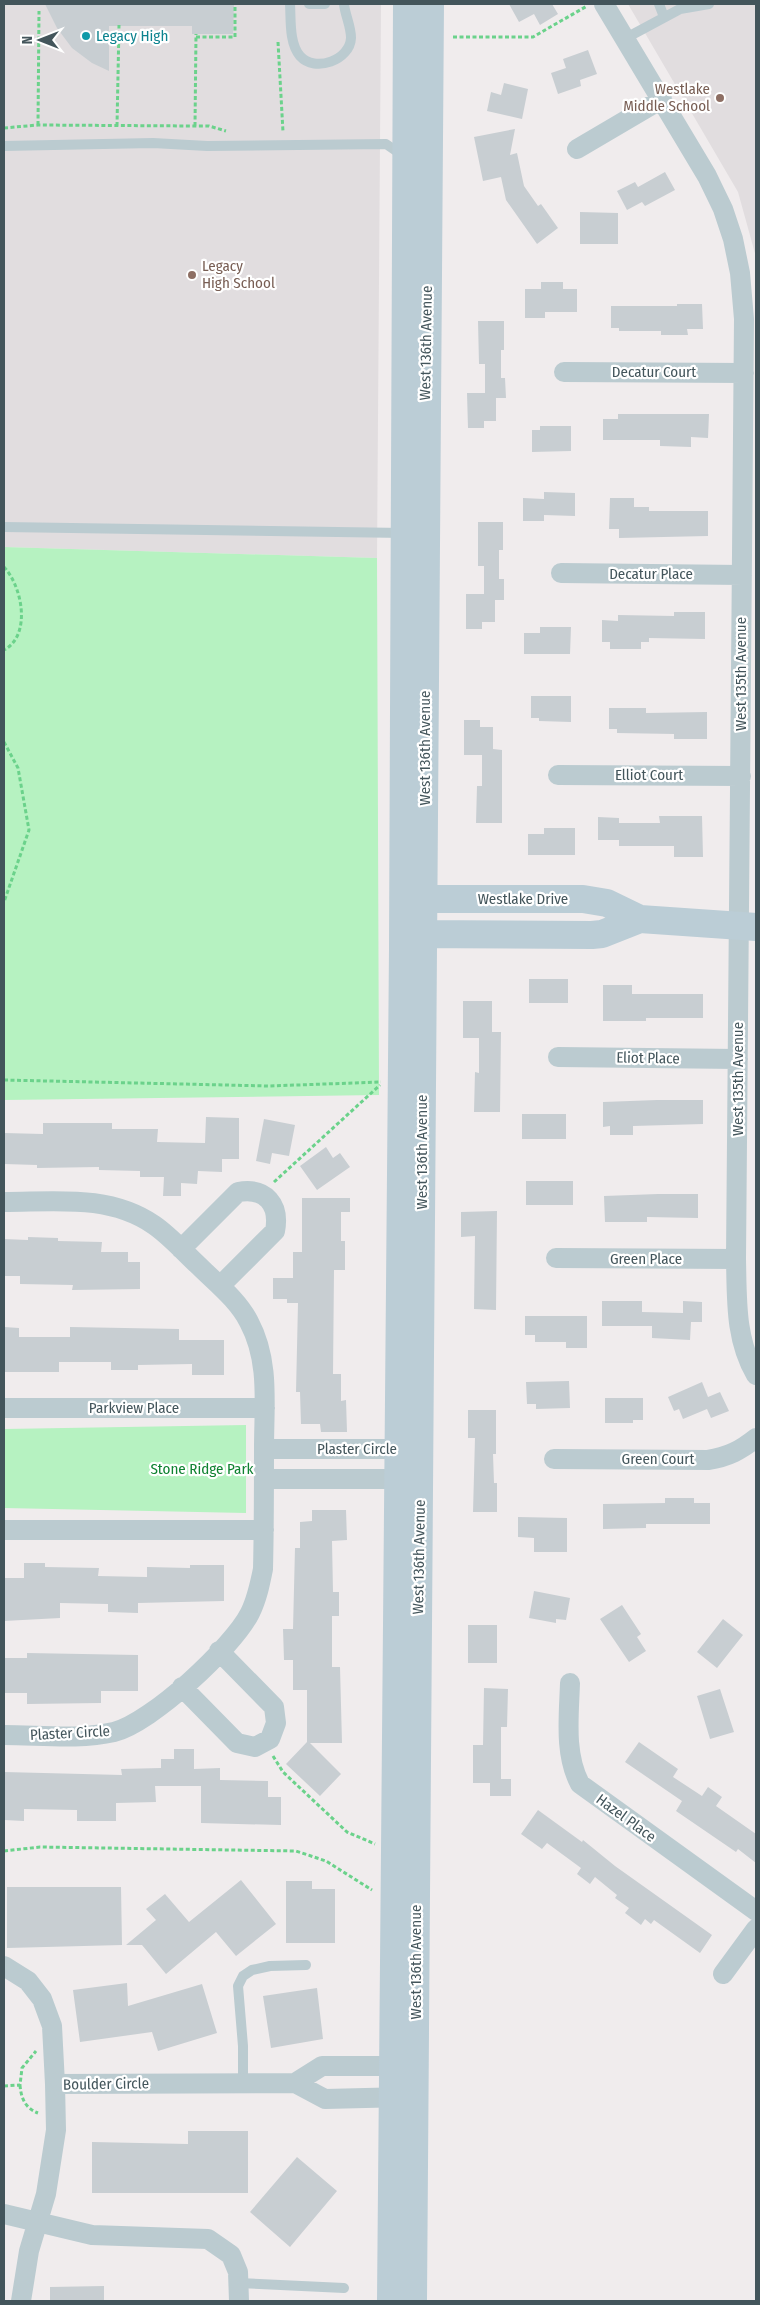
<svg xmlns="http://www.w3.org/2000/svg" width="760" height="2305" viewBox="0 0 760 2305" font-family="'Fira Sans Condensed',sans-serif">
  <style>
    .education { fill: #e1dddf }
    .green { fill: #b6f2c1 }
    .building { fill: #c8ced2 }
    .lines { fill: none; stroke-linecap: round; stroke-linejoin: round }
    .path { stroke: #6bd28b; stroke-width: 3; stroke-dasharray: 4 2.5; stroke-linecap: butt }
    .lane { stroke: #bbcbd0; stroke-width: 10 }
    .street { stroke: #bbcbd0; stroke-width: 20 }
    .secondary { stroke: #bbcdd6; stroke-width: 28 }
    .culture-dot { fill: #0f9aa8; stroke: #fff; stroke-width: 2 }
    .education-dot { fill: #8d6e63; stroke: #fff; stroke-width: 2 }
    .labels { text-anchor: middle; stroke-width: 4.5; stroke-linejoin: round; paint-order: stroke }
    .culture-label { font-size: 15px; fill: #0d838f; stroke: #fff; text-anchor: start }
    .education-label { font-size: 15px; fill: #785e54; stroke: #fff; text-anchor: end }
    .street-label { font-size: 15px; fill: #43555b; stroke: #fff }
    .park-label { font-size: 15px; fill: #0f8231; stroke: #fff }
  </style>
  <rect width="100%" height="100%" fill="#f0eced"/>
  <path class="education" d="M4,4H381L377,558L4,547Z
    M628,4H756V257L738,192Z"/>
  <path class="green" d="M4,547L377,558L379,1095L4,1100Z
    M246,1425V1513L4,1508V1429Z"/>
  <path class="building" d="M45,4H234L233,34H192V26H109V71L92,63L72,48L57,28Z
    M509,4H552L558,14L540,25L534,14L519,22Z
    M588,50L597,74L580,80L581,86L558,94L551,73L566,68L563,59Z
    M504,83L528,89L522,119L487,111L491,92L501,95Z
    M515,129L510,155L517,153L524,186L538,206L541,204L558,228L537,244L506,200L501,177L483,181L474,137Z
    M665,172L675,190L645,206L642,202L627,210L617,191L635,182L638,187Z
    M580,212L618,213V244H580Z
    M541,282H563V289H577V312H545V318H525V289H541Z
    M677,304H702L703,329H687L688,335H661V331H619V328H611V306H677Z
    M478,321H504V350H501V378H505L506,398H496V421H484V428H468L467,393H485V364H479Z
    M618,414H709L708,438L691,437V447L660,446V440H603V419H618Z
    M540,426H571V451L532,452V430H540Z
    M544,492L575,493V516L544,515V521H523V498L544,499Z
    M610,498H634V507H649V511H708V536L619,538V529H609Z
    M478,522H503V550H499V579H504V600H495V622H482V629H466V594H484V566H478Z
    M674,612H705V639L649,638V642H641V649H610V642H602V620L618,621V615L674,616Z
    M540,627H571L570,654H524V633H540Z
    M531,696H571V722L539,721V718H531Z
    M609,708H646V713L707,712V739H674V734L617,733V729H609Z
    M464,720H480V727H493V749L502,750V823H476L477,786H482V755H464Z
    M659,816H702L703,857H674V846H619V840H598V817L619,818V823H660Z
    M544,828H575V855H528V834H544Z
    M529,979H568V1003H529Z
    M603,985H632V994H703V1018H646V1021H603Z
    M463,1001H492V1032H501L500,1112H474L475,1072L479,1073V1038H463Z
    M657,1100H703V1124L633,1126V1135H610V1126L603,1127V1102Z
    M522,1114H566V1139H522Z
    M206,1117L239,1118V1159H222V1172L198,1171L197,1184L181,1183V1196H163L164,1177H140V1171L99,1170V1167L37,1168V1165L4,1164V1133L43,1134V1123H112V1129H158L157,1142L205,1143Z
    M264,1119L295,1125L289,1156L272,1153L270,1164L256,1161Z
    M326,1147L333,1158L340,1153L350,1167L317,1190L300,1166Z
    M526,1181H573V1205H526Z
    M658,1194H698V1218L647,1217V1222H605L604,1196Z
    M302,1198H350V1212H341V1241H345V1270H334L333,1374H341V1401L346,1400L347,1432H321L320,1424H301L300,1392H296L298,1303H287V1299H273V1278H293V1252H302Z
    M497,1211L496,1310L474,1309L475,1236L461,1237V1212Z
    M28,1237L58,1238V1241L102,1242L101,1252H128V1262H140V1289L72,1290L73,1285L20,1284V1276H4V1239L28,1240Z
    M602,1301H642V1312L683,1313V1301L702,1302V1322H691L690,1340L652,1338V1326H602Z
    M525,1316H587V1348H566V1342H535V1335H525Z
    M4,1327L19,1328V1337H70V1327L179,1329V1340H224V1375H192V1364L138,1365V1370H111V1362H59V1372H4Z
    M569,1381L570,1408L536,1409V1404H527L526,1382Z
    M702,1382L708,1397L720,1392L729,1411L711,1418L707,1409L683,1419L679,1409L674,1411L668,1397Z
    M605,1398H643V1420H633V1423H605Z
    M468,1410H496V1454H493L494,1483H497V1512H473L475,1438H468Z
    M665,1498H694V1503H710V1524H646V1528L603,1529V1504L665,1503Z
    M312,1510H346L347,1540L332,1541L333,1592H339V1616H332V1667H340L342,1743H310L341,1774L320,1796L286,1764L307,1742V1690H293V1660H284L283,1629H293L295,1548H300V1522L312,1521Z
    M518,1517L567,1518V1552H534V1538L518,1537Z
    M24,1563H45V1567L99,1568L98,1576L147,1577V1567L190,1568V1565H224V1601L138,1603V1613L108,1612V1604L60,1603V1618L4,1621V1578H24Z
    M534,1591L570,1598L566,1620L556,1619V1623L529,1618Z
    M622,1605L641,1634L637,1637L646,1651L629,1662L600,1619Z
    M723,1619L743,1635L717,1668L697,1652Z
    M468,1625H497V1663H468Z
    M27,1653L138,1655V1691H101V1703L27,1704V1693H4V1658H27Z
    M484,1688L508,1689L507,1727H501V1779H511V1796H490V1783H473V1745H483Z
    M720,1689L734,1732L710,1739L697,1696Z
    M639,1742L678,1769L673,1777L702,1796L708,1787L722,1797L716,1806L756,1834V1863L738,1849L736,1852L676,1811L682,1801L625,1762Z
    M174,1749H194V1769L220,1768V1780L268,1781V1797H281V1825L201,1823V1786H155L156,1802L116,1803V1821H77V1810L24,1809V1821L4,1820V1772L122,1775L121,1769L161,1768V1759H174Z
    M538,1810L582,1842L583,1840L615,1866L712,1935L700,1953L654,1920L651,1924L645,1919L641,1925L625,1913L629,1908L615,1898L617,1895L595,1877L590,1884L577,1874L581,1868L547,1843L542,1849L521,1834Z
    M241,1880L276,1924L236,1956L216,1932L166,1974L142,1945H126L156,1920L146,1909L165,1894L189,1922Z
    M286,1881H312V1889H335V1943H286Z
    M7,1887H121L122,1945L7,1948Z
    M127,1983L128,2006L202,1984L217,2033L158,2051L152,2032L80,2042L73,1990Z
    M317,1988L323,2039L271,2048L263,1996Z
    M188,2131H248V2193H92V2142L188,2144Z
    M297,2157L337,2191L290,2247L250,2212Z
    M104,2286V2301H50V2287Z"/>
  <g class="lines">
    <path class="path" d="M196,37H235V4
      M453,37H533L587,6
      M278,42L283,132
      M38,125L39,11
      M117,126L119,25
      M195,126L196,34
      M4,128L38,125L195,126H209L226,131
      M4,567C22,586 32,635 4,650
      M4,742L18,768L29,830L4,902
      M4,1080L269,1086L381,1082
      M274,1182L380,1085
      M273,1756L283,1772L347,1832L375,1844
      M4,1851L40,1847L296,1851L326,1861L372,1890
      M20,2085C21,2098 25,2108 38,2113
      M4,2086L20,2085L22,2068L36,2051"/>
    <path class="lane" d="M290,4C291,20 289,43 300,56C315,73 350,60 351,38C351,26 345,15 344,4
      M309,4H325
      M659,4L664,17
      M626,38L680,9L709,4
      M4,146L153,143L207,146L386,144L402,155
      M4,527L404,533
      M243,2083V2046L238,1986L243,1976L252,1970L270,1966L306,1965
      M238,2283L344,2288"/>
    <path class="street" d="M604,4L707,176L723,209L733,239L740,273L744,319L736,1259C737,1300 735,1339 756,1375
      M577,149L662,99
      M564,372L744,373
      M561,573L742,575
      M558,775L741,776
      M558,1057L738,1059
      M4,1202C55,1202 109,1194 154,1225C170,1236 184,1252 199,1266C216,1283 238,1300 249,1322C270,1361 264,1405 264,1448C264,1488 264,1529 263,1569C260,1584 257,1599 250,1613C233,1647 151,1723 114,1732C79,1740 40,1735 4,1735
      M181,1249L238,1192C266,1187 280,1205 275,1231L220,1286
      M556,1258L736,1259
      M4,1408H265
      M264,1449H412
      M554,1459L708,1460C728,1457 741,1450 756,1438
      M264,1479H412
      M4,1530H264
      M570,1683C569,1716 564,1754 580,1784L756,1911
      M182,1687L237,1743L255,1747L270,1739L276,1723L274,1707L219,1651
      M4,1966L28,1981L42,1999L52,2026L55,2084L56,2130L46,2194L29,2251L21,2301
      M723,1974L756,1929
      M295,2083L322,2066H406
      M55,2084L295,2083L325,2099L406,2097
      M4,2214L92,2235L208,2239L231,2255L238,2272L239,2301"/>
    <path class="secondary" d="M407,899H583L607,903L640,919L756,927
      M404,934L592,935L602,934L640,919
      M391,2301L403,949L407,4
      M413,2301L430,4"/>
  </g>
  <circle class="culture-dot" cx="86" cy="36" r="5"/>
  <g class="education-dot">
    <circle cx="720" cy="98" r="5"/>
    <circle cx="192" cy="275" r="5"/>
  </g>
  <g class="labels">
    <g class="culture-label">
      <text x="96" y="41">Legacy High</text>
    </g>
    <g class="education-label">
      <text x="710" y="94">Westlake<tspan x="710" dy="17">Middle School</tspan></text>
      <text x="202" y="271" text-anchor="start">Legacy<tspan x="202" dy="17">High School</tspan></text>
    </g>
    <g class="street-label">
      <text transform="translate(426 343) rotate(-89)" y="5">West 136th Avenue</text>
      <text x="654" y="377">Decatur Court</text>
      <text x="651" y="579">Decatur Place</text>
      <text transform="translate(741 674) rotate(-90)" y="5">West 135th Avenue</text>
      <text transform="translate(425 748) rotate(-90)" y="5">West 136th Avenue</text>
      <text x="649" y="780">Elliot Court</text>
      <text x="523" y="904">Westlake Drive</text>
      <text transform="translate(648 1058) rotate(1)" y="5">Eliot Place</text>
      <text transform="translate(738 1079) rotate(-90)" y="5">West 135th Avenue</text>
      <text transform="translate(422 1152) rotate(-90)" y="5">West 136th Avenue</text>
      <text x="646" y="1264">Green Place</text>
      <text x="134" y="1413">Parkview Place</text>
      <text x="357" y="1454">Plaster Circle</text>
      <text x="658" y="1464">Green Court</text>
      <text transform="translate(419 1557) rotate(-89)" y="5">West 136th Avenue</text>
      <text transform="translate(70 1733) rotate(-3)" y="5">Plaster Circle</text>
      <text transform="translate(626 1818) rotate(36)" y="5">Hazel Place</text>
      <text transform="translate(416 1962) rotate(-90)" y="5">West 136th Avenue</text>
      <text transform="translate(106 2084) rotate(-1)" y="5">Boulder Circle</text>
    </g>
    <g class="park-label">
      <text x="202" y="1474">Stone Ridge Park</text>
    </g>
  </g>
  <rect width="760" height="2305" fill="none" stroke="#43555b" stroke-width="10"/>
  <g transform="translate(40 40) rotate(270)" stroke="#ffffff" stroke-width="4" paint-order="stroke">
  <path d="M0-4L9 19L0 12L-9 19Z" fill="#43555b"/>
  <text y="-8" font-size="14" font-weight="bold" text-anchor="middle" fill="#43555b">N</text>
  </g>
</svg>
